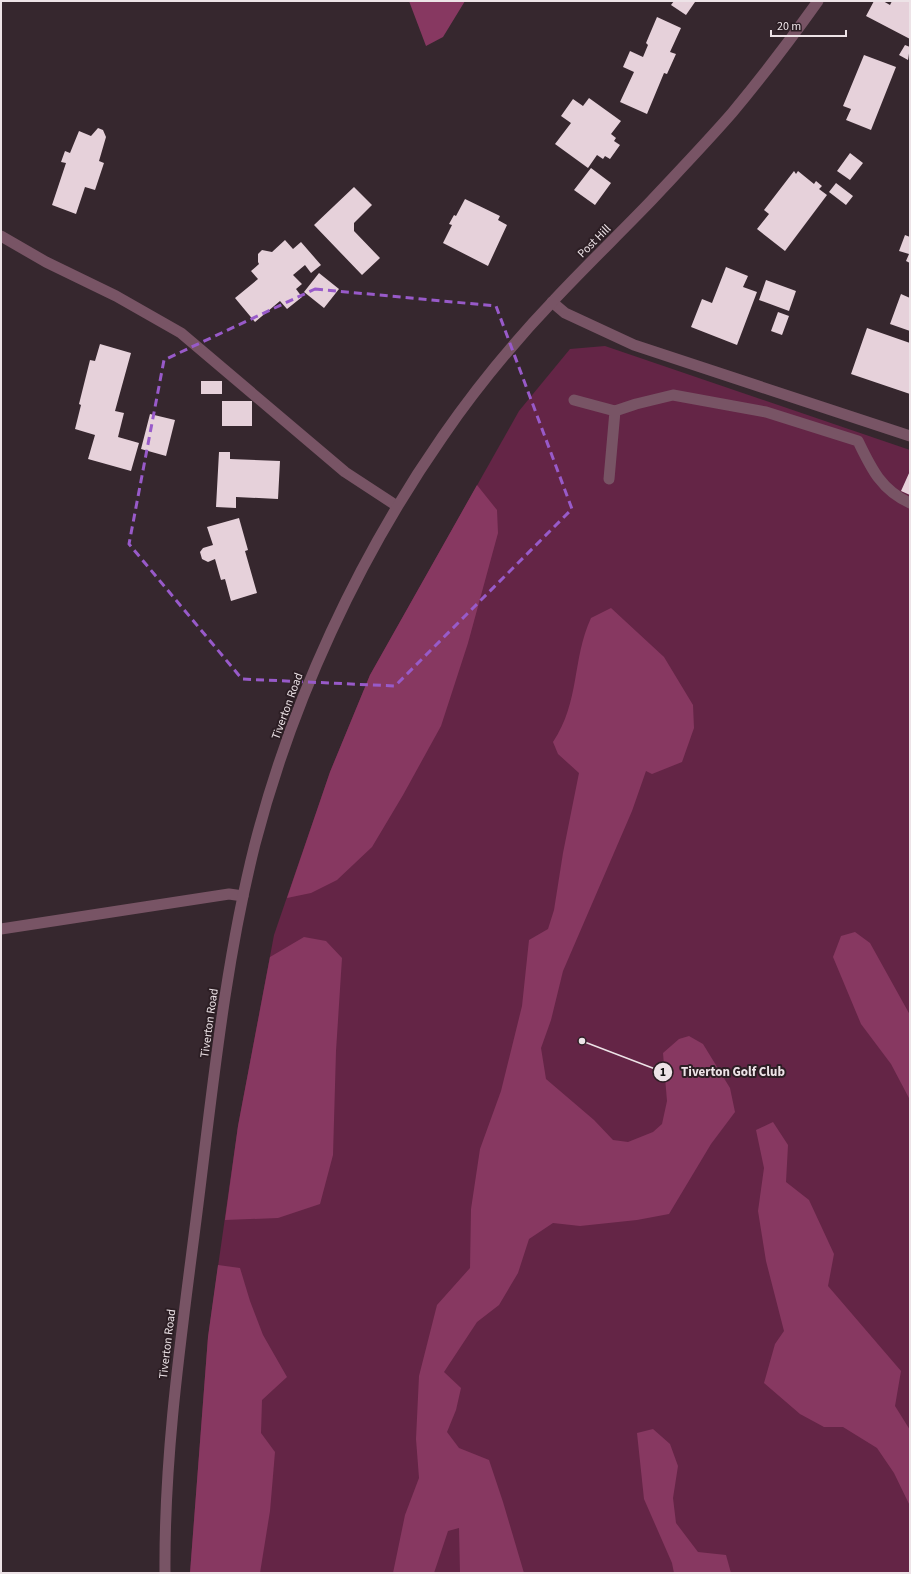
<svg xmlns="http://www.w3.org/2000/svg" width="911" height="1574" viewBox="0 0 911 1574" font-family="'Source Sans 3',sans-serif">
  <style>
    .green { fill: #642546 }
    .forest { fill: #873861 }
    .building { fill: #e6d1da }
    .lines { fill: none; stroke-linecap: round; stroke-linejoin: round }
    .service { stroke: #785465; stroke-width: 11 }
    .minor { stroke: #785465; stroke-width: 11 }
    .tertiary { stroke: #785465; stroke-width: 11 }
    .marked { fill: none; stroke: #985ac9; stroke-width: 3; stroke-dasharray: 8 5; stroke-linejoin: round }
    .labels { text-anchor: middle; stroke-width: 4; stroke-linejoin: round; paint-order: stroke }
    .street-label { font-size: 12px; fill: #ede3e7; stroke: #2c1e24 }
    .leader { fill: none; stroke: #ede3e7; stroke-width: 1.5 }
    .callout-dot { fill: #ede3e7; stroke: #2c1e24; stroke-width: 1.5 }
    .mark-label { font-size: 12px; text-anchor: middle; font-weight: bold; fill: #111 }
    .callout-label { font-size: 13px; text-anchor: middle; font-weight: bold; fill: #ede3e7; stroke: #2c1e24; stroke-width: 4; stroke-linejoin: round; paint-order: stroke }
  </style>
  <rect width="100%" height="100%" fill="#36272e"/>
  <path class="green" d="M605,346L910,450V1573H190L208,1337L238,1126L274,935L330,772L370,675L519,411L570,349Z"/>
  <path class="forest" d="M409,1H465L443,37L426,46Z
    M477,485L497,510L498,533L468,643L441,726L403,795L372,847L337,880L311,893L287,898L330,772L370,675Z
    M611,608L664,657L693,705L694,728L682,762L652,774L646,771L632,811L563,971L551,1020L541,1048L546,1079L594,1120L613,1140L628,1142L653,1132L662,1124L667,1101L663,1053L679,1039L689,1036L703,1044L730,1088L735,1112L711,1144L669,1214L637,1220L580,1226L553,1223L529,1239L518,1273L499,1305L477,1322L444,1372L461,1388L456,1410L447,1432L459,1448L489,1460L503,1502L524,1573H460L459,1528L448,1531L434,1573H393L405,1515L419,1478L416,1439L419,1376L437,1305L470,1268L471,1209L480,1149L501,1091L522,1006L529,940L548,929L554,910L563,853L579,773L558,754L553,742C580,702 572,659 591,618Z
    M855,932L870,943L910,1015V1100L891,1064L861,1024L833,957L841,936Z
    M304,937L326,941L342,958L336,1051L333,1155L320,1204L278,1218L225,1220L238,1126L270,957Z
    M773,1122L788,1145L786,1182L809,1200L834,1254L828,1286L901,1371L895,1406L910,1430V1506L894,1473L877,1448L843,1427H824L800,1414L764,1383L775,1344L784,1331L766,1261L758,1211L764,1168L756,1130Z
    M218,1265L240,1268L250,1301L263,1335L287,1377L262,1400L261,1433L275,1452L270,1511L260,1573H190L208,1337Z
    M653,1429L670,1444L678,1466L673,1498L676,1523L698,1552L726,1555L731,1573H674L672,1563L644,1499L637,1433Z"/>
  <path class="building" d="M674,1H694L695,2L686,15L671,5Z
    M874,1H883L890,5L892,1H910V39L866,16Z
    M657,17L681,28L670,52L676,54L667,74L664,73L647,114L620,102L634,72L623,67L630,51L643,57L648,45L646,43Z
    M905,45L910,47L908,60L899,55Z
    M864,55L896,67L871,130L846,120L851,109L843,106Z
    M589,98L621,121L611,134L616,138L614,141L620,145L610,159L605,156L603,159L597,155L588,168L555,144L571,123L561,116L573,99L583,106Z
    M98,128L103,130L106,137L99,161L104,163L95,190L85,187L76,214L52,205L66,163L61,162L65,151L70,153L79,131L91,136Z
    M850,153L863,163L850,180L837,171Z
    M591,168L611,183L595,205L574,190Z
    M794,171L796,174L798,171L814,184L816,181L822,186L819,189L827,195L785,251L757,229L769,214L764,210Z
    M836,183L853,196L846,205L829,192Z
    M354,187L372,205L354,223V231L380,258L362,275L314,225Z
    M465,199L500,216L498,220L507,225L488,266L443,243L452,225L449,224L454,215L456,216Z
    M905,235L910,237V263L906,261L909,254L899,251Z
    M285,240L293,249L301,242L321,265L311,273L305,265L293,275L302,284L296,289L302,297L287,309L280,301L255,322L235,298L258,279L251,271L259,264L258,262V254L262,250L272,252Z
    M726,267L748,276L743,287L757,292L737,345L691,327L702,299L712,303Z
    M319,273L339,289L324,308L304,292Z
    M766,280L796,291L789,311L759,300Z
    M901,294L910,298V331L890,324Z
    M778,312L789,316L782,335L771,331Z
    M867,328L910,343V394L851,374Z
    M100,344L131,353L115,411L124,413L118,437L139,443L131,471L88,459L95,435L75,429L81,405L79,404L90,360L95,361Z
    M201,381H222V394H201Z
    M222,401H252V426H222Z
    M150,414L175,420L166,456L141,449Z
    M219,452H230V459L280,461L278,499L236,497V508L216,507Z
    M910,471V495L901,491Z
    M239,518L248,550L245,551L257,593L231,601L225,579L221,580L215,559L208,562L202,559L200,552L203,548L213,545L207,527Z"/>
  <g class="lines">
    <path class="service" d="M574,400L615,411L636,404L673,395L766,412L858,441C871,468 881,490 910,503
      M609,479L615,411
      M1,929L229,894L243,896"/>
    <path class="minor" d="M1,236L46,262L116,296L181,333L345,472L397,506
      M552,302L565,313L634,345L910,436"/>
    <path class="tertiary" d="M165,1573C164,1454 181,1338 196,1220C212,1095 224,967 255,844C292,701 358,558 443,436C476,388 514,342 555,299C585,267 617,236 648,204C676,174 705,144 732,113C762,77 791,39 818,1"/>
  </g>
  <path class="marked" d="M315,289L496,306L572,509L395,686L242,679L129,544L164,360Z"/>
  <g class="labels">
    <g class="street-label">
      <text transform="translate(594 241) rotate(-45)" y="4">Post Hill</text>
      <text transform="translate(287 706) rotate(-70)" y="4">Tiverton Road</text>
      <text transform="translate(209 1023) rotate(-82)" y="4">Tiverton Road</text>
      <text transform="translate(167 1344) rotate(-83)" y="4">Tiverton Road</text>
    </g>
  </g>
  <path class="leader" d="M582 1041L663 1072"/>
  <g class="callout-dot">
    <circle cx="582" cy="1041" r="4"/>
    <circle cx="663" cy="1072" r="10"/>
  </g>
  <g class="mark-label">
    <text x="663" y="1076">1</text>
  </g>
  <g class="callout-label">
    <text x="733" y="1076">Tiverton Golf Club</text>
  </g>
  <rect width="911" height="1574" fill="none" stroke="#ede3e7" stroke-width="4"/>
  <path d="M771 30v6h75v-6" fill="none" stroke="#ede3e7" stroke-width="2"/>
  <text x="777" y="30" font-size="12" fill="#ede3e7" stroke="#2c1e24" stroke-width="3" paint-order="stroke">20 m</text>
</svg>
